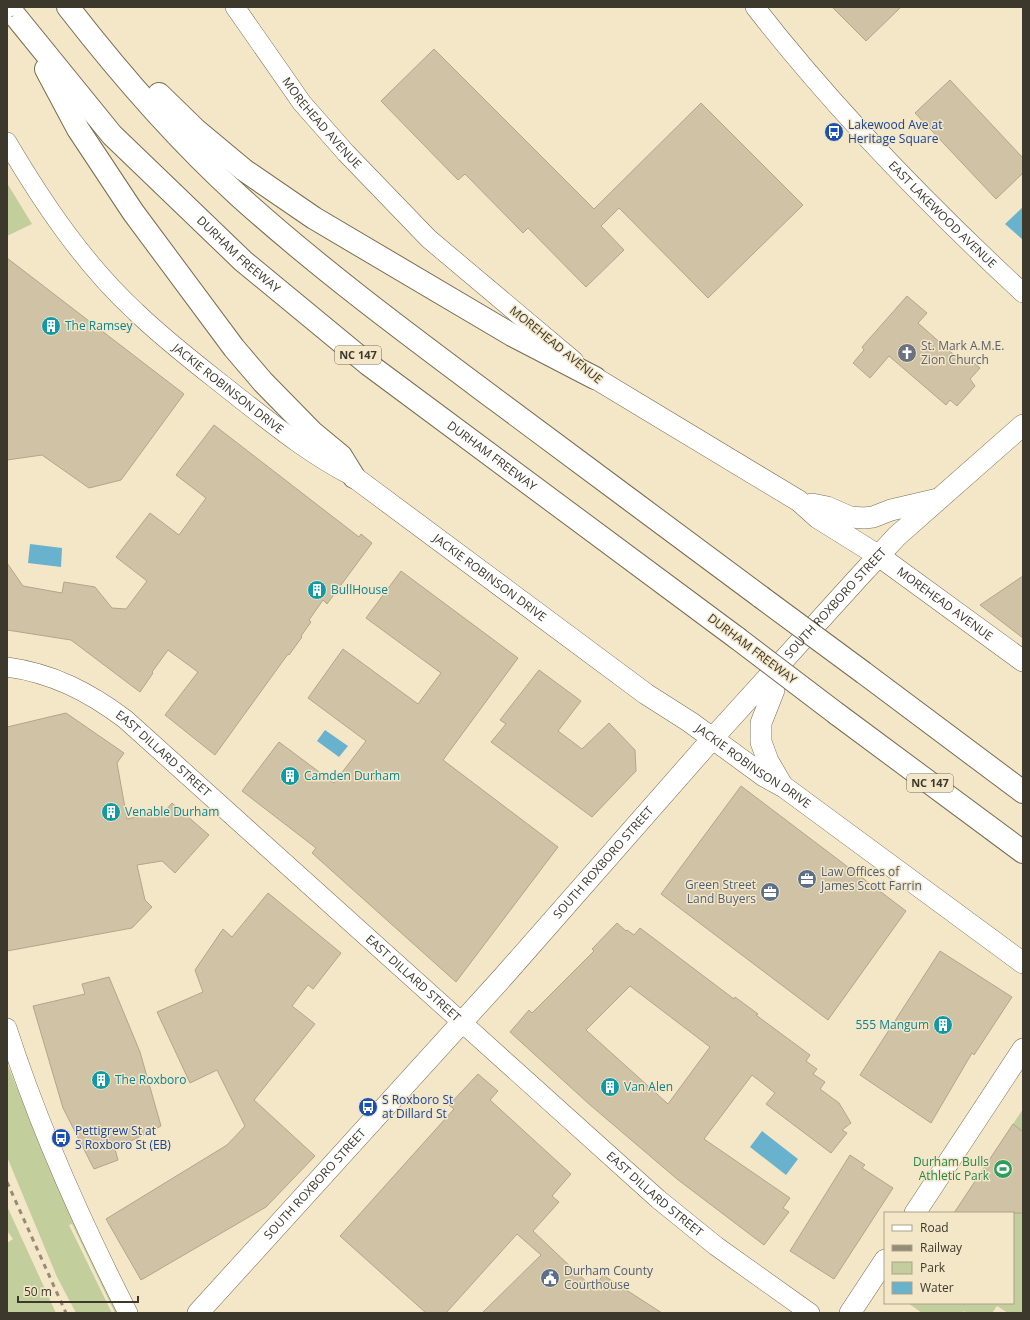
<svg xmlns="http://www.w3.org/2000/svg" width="1030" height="1320" viewBox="0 0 1030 1320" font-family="'Open Sans',sans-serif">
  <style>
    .green { fill: #c2cf9d }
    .water { fill: #68b2ce }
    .building { fill: #d0c2a5; stroke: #b2a689; fill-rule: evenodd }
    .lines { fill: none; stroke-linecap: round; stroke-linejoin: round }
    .secondary-casing { stroke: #786c51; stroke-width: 20 }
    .primary-casing { stroke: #786c51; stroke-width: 22 }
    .highway-casing { stroke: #786c51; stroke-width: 24 }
    .secondary { stroke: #fff; stroke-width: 19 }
    .primary { stroke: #fff; stroke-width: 21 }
    .highway { stroke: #fff; stroke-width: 22 }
    .rail { stroke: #958c77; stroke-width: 3; stroke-dasharray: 5 5; stroke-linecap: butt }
    .secondary-bridge-casing { stroke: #786c51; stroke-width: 20; stroke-linecap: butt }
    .highway-bridge-casing { stroke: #786c51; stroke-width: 24; stroke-linecap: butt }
    .secondary-bridge { stroke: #fff; stroke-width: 19 }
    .highway-bridge { stroke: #fff; stroke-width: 22 }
    .labels { text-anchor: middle; stroke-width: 3; stroke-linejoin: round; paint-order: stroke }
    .shield { fill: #f4e7c8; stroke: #746c5b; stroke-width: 1 }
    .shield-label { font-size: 11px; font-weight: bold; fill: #3d382c }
    .street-label { font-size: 12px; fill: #3d382c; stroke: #f4e7c8 }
    .transit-label { font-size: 12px; fill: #164399; stroke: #f4e7c8; text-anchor: start }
    .culture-label { font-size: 12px; fill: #0d838f; stroke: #f4e7c8; text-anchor: start }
    .worship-label { font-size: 12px; fill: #5b616d; stroke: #f4e7c8; text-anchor: start }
    .service-label { font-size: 12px; fill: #4e5e75; stroke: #f4e7c8; text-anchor: start }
    .leisure-label { font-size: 12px; fill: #27864d; stroke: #f4e7c8; text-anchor: end }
  </style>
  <rect width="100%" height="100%" fill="#f4e7c8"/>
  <path class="green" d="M7,183L32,224L7,236Z
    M7,1063L44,1156L118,1313H115L72,1224L69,1225L112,1313H76L57,1277L7,1157Z
    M1023,1109V1313H1008L997,1306L992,1313H967L964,1311L963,1313H922L908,1303H1013V1213H954Z
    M7,1206L56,1313H7V1243L13,1239L7,1231Z"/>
  <path class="water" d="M1023,207V240L1005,224Z
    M30,544L62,548L61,567L28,563Z
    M325,730L348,746L339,757L317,741Z
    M762,1131L798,1159L786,1175L750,1147Z"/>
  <path class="building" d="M832,7H901L866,41Z
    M434,49L594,209L701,103L803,205L708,298L619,208L601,226L624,250L586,287L528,228L523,233L465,174L458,180L381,101Z
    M950,80L1023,158V173L996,199L915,113Z
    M7,258L184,394L121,480L89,488L42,455L7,460Z
    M907,296L927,313L918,323L962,362L967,357L980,368L970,379L975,386L957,406L950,400L946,405L889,356L870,378L853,363L864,350L862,347Z
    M214,425L359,537L361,534L372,543L327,604L323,600L309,620L311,622L301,636L302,637L289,655L288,654L215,755L165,715L198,672L168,650L152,672L153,673L140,692L71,640L7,630V563L23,586L62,593L64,582L95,587L112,608L126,609L147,581L116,557L150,513L179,535L206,498L176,475Z
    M401,571L518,658L443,760L558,847L456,982L312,853L316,848L242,791L279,742L334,783L366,741L308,698L343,649L418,704L441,673L366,618Z
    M1023,576V638L980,605Z
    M539,670L581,701L558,731L582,749L609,723L635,750L636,771L592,817L491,742L506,724L500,720Z
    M66,713L124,753L117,763L127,819L165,811L172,803L209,835L175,873L162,861L137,865L145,900L152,907L132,928L7,951V727Z
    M741,786L906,911L828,1020L661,894Z
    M268,893L341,953L313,989L308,985L292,1006L315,1024L254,1100L315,1156L266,1207L141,1280L106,1219L227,1145L245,1126L217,1070L190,1083L157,1012L203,992L195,970L223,929L232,937Z
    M617,923L626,931L627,930L634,935L640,928L734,999L735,997L758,1014L756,1015L810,1055L806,1061L817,1069L813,1074L825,1082L820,1089L839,1103L851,1123L842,1130L847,1133L831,1153L766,1104L775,1093L752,1075L704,1139L790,1198L783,1208L789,1212L764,1245L677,1179L589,1104L510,1032L529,1010L532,1013L594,951L592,949ZM630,986L710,1047L668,1104L586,1030Z
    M940,951L1012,997L974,1055L972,1053L931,1123L860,1075Z
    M109,977L140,1052L161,1126L115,1149L118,1160L94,1169L63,1108L33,1006L85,994L82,984Z
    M478,1074L498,1091L490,1100L571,1174L552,1196L559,1202L533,1231L594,1289L603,1275L662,1313H482L541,1255L517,1234L446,1313H426L340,1236L454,1109L449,1105Z
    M1013,1124L1023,1132V1213H954Z
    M850,1155L865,1165L862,1168L893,1188L834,1279L790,1251Z"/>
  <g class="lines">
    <defs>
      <g id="secondary">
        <path id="s1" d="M235,7L302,103L346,153L429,239L574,361"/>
        <path id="s2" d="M755,7C836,111 927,204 1023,293"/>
        <path id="s3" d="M7,142C43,203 84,264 136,312C168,343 203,369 238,397C275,426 312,456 354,477"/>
        <path id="s4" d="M7,667C52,673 89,692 125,719L658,1199L716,1246L810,1313"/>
        <path d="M7,1028C39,1127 81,1221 128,1313"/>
      </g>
      <g id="primary">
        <path id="s5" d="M595,378L799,501L818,518L879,556L1023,661"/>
        <path id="s6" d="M354,477L646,694L690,722L764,776L784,787L1023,963"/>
        <path d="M812,504L827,507L850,517L864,518L873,517L891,510L938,499"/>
        <path d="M771,675L774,690L761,723V742L768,761L782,785"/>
        <path d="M915,1213L1023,1049"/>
        <path id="s7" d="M198,1313L503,977L712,739L858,578L897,536L1023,425"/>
        <path d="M850,1313L885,1260"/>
      </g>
      <g id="highway">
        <path id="s8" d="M8,7L112,135L243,261L368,364L737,638"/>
        <path d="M68,7C120,74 177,140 240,197C321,270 409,335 496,400C584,466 673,531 761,597"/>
        <path d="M46,69L78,129L133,212L234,348L263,382L312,432L341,456L354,477"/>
        <path d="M159,94L196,130L244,170L314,218L512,335L595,378"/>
        <path d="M864,673L1023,792"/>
        <path d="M837,714L1023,852"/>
      </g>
    </defs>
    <use href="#secondary" class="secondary-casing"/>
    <use href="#primary" class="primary-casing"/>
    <use href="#highway" class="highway-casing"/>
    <use href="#secondary" class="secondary"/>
    <use href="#primary" class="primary"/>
    <use href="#highway" class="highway"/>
    <path class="rail" d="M7,1182L66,1313"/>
    <defs>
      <path id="secondary-bridge" d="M7,8L9,7"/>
      <path id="highway-bridge" d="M761,597L864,673
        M737,638L837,714"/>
    </defs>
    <use href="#secondary-bridge" class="secondary-bridge-casing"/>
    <use href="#highway-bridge" class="highway-bridge-casing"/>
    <use href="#secondary-bridge" class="secondary-bridge"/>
    <use href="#highway-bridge" class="highway-bridge"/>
  </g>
  <defs>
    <symbol id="bus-disc" viewBox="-11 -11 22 22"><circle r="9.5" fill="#1a4fb4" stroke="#f4e7c8"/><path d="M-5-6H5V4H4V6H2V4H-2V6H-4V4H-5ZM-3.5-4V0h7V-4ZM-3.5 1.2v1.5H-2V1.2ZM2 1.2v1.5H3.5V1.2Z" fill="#fff"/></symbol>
    <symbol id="building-disc" viewBox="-11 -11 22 22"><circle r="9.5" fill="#0f9aa8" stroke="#f4e7c8"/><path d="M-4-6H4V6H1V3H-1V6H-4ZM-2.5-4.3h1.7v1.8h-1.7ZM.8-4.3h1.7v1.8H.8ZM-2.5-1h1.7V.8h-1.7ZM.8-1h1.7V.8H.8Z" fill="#fff"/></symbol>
    <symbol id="church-disc" viewBox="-11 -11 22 22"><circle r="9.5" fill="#6b7280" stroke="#f4e7c8"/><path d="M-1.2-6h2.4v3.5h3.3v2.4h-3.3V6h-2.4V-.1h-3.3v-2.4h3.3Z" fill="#fff"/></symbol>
    <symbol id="office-disc" viewBox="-11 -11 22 22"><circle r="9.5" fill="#5c6f8a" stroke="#f4e7c8"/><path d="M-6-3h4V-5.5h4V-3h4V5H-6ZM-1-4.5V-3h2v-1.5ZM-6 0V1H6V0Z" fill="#fff"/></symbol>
    <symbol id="stadium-disc" viewBox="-11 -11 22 22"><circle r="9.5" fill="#2e9e5b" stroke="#f4e7c8"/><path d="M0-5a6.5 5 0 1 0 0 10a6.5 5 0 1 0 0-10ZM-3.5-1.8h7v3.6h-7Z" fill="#fff"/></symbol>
    <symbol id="civic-disc" viewBox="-11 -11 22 22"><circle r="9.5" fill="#5c6f8a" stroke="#f4e7c8"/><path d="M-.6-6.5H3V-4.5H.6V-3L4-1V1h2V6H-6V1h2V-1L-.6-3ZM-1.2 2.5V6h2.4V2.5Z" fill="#fff"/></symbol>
  </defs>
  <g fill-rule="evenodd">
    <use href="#bus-disc" x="823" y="121" width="22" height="22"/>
    <use href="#building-disc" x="40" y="315" width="22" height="22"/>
    <use href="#church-disc" x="896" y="342" width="22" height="22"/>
    <use href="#building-disc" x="306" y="579" width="22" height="22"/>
    <use href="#building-disc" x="279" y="765" width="22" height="22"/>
    <use href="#building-disc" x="100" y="801" width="22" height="22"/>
    <use href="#office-disc" x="796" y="868" width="22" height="22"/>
    <use href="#office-disc" x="759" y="881" width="22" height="22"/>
    <use href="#building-disc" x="932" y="1014" width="22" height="22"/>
    <use href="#building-disc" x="90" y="1069" width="22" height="22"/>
    <use href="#building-disc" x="599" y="1076" width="22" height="22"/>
    <use href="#bus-disc" x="357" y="1096" width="22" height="22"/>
    <use href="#bus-disc" x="50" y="1127" width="22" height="22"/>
    <use href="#stadium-disc" x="992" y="1158" width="22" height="22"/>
    <use href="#civic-disc" x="539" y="1267" width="22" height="22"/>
  </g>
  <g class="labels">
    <g class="shield">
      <rect x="335" y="346" width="46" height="18" rx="3"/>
      <rect x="907" y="774" width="46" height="18" rx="3"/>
    </g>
    <g class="shield-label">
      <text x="358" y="359">NC 147</text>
      <text x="930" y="787">NC 147</text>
    </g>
    <g class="street-label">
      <text dy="4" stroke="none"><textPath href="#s1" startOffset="145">MOREHEAD AVENUE</textPath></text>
      <text dy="4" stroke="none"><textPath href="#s2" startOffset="280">EAST LAKEWOOD AVENUE</textPath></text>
      <text dy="4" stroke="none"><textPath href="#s8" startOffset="339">DURHAM FREEWAY</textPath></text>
      <text transform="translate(556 345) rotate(39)" y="4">MOREHEAD AVENUE</text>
      <text dy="4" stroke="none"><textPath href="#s3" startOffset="334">JACKIE ROBINSON DRIVE</textPath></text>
      <text dy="4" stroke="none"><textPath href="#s8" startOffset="663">DURHAM FREEWAY</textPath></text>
      <text dy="4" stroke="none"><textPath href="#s6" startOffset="169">JACKIE ROBINSON DRIVE</textPath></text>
      <text dy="4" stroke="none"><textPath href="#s7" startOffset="954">SOUTH ROXBORO STREET</textPath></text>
      <text dy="4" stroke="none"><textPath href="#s5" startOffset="417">MOREHEAD AVENUE</textPath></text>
      <text transform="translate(752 649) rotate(37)" y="4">DURHAM FREEWAY</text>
      <text dy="4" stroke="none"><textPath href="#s4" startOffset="182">EAST DILLARD STREET</textPath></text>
      <text dy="4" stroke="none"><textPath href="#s6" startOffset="493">JACKIE ROBINSON DRIVE</textPath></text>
      <text dy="4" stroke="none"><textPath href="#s7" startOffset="606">SOUTH ROXBORO STREET</textPath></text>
      <text dy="4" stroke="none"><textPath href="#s4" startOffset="518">EAST DILLARD STREET</textPath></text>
      <text dy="4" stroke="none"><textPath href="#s7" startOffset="174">SOUTH ROXBORO STREET</textPath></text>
      <text dy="4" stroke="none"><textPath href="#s4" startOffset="842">EAST DILLARD STREET</textPath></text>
    </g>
    <g class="transit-label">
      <text x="848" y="129">Lakewood Ave at<tspan x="848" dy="14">Heritage Square</tspan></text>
      <text x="382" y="1104">S Roxboro St<tspan x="382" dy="14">at Dillard St</tspan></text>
      <text x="75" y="1135">Pettigrew St at<tspan x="75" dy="14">S Roxboro St (EB)</tspan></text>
    </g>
    <g class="culture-label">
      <text x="65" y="330">The Ramsey</text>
      <text x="331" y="594">BullHouse</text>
      <text x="304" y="780">Camden Durham</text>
      <text x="125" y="816">Venable Durham</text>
      <text x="929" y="1029" text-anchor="end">555 Mangum</text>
      <text x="115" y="1084">The Roxboro</text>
      <text x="624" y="1091">Van Alen</text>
    </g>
    <g class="worship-label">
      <text x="921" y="350">St. Mark A.M.E.<tspan x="921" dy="14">Zion Church</tspan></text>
    </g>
    <g class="service-label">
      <text x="821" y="876">Law Offices of<tspan x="821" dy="14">James Scott Farrin</tspan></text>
      <text x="756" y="889" text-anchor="end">Green Street<tspan x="756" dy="14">Land Buyers</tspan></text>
      <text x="564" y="1275">Durham County<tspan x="564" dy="14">Courthouse</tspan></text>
    </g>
    <g class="leisure-label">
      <text x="989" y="1166">Durham Bulls<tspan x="989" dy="14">Athletic Park</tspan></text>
    </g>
  </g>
  <rect width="1030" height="1320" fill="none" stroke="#3d382c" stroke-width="16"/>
  <rect x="884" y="1212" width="130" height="92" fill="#f4e7c8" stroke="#aba18a"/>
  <rect x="892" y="1225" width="20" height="6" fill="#ffffff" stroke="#aba18a"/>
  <text x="920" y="1232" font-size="12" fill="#3d382c">Road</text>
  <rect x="892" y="1245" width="20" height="6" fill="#958c77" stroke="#aba18a"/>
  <text x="920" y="1252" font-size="12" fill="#3d382c">Railway</text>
  <rect x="892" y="1262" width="20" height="12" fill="#c2cf9d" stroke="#aba18a"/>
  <text x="920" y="1272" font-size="12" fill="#3d382c">Park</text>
  <rect x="892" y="1282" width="20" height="12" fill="#68b2ce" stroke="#aba18a"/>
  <text x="920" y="1292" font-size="12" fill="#3d382c">Water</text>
  <path d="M18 1296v6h120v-6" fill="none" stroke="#3d382c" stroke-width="2"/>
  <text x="24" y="1296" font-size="12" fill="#3d382c" stroke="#f4e7c8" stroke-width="3" paint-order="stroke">50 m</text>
</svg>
